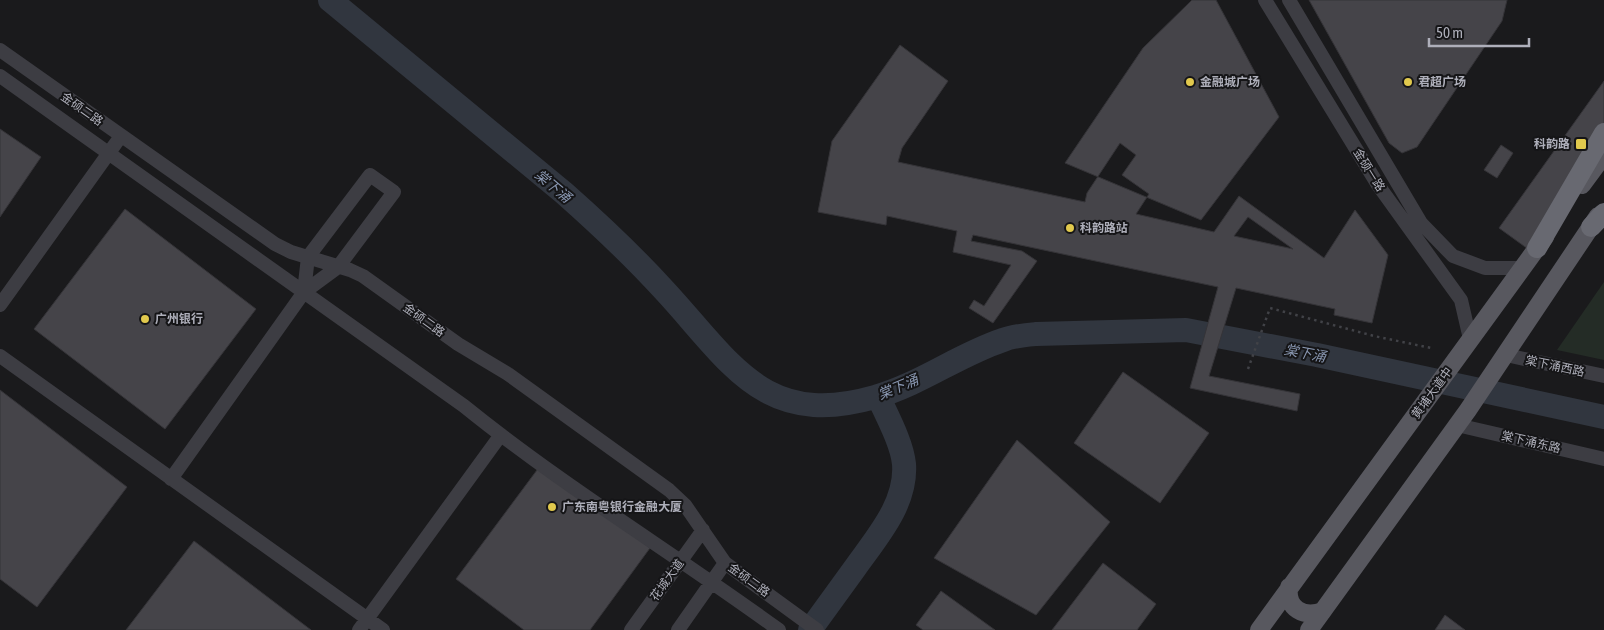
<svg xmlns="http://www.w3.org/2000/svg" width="1604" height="630" viewBox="0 0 1604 630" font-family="'Asap Condensed','Noto Sans SC',sans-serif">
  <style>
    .green { fill: #242c26 }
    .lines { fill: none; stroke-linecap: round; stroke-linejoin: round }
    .river { stroke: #31363f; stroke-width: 24 }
    .building { fill: #454449; stroke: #353438; fill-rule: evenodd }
    .path { stroke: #414247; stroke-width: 2.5; stroke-dasharray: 2.5 4; stroke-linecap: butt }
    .minor { stroke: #3d3d43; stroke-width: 14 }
    .major { stroke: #58585f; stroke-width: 18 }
    .highway { stroke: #686971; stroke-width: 20 }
    .poi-dot { fill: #e1c94d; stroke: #151517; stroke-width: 2 }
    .labels { text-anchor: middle; stroke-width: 4; stroke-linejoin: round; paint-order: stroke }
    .poi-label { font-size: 12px; font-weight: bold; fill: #aeafba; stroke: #151517; text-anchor: start }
    .street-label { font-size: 12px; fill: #aeafba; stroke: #151517 }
    .water-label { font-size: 14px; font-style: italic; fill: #8997b1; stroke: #151517 }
  </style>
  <rect width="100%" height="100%" fill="#1a1a1c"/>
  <path class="green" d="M1604,282V360L1557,350Z"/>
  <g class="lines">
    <path class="river" d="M330,0L564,193C599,224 633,256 664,290C731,362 763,429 875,397C921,384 958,355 1003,340C1013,336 1025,335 1036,334L1186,330L1317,355L1604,417
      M810,630C825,609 840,589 855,568C876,538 907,504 904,464C902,443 887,416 878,396"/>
  </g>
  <path class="building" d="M1192,0H1216L1279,117L1201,220L1065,163L1143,48Z
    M1309,0H1507L1502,21L1417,147L1402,153L1389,143Z
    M900,45L948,81L902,148L898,162L1085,202L1087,193L1120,143L1136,155L1122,175L1149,194L1136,214L1214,232L1239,196L1324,258L1355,210L1388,255L1372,323L1334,315L1335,309L1236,288L1209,376L1300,394L1297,411L1190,388L1218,287L973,235L971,241L1022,251L1037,261L993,323L969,308L974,300L984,306L1011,265L953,252L957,231L887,216L886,225L818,212L832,141ZM1248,217L1293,249L1234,236Z
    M1604,81V142L1528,249L1499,228Z
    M0,129L41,157L0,217Z
    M1501,145L1513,153L1497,178L1484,170Z
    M125,209L256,309L165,429L34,329Z
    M1123,372L1209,433L1160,503L1074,443Z
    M0,390L127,487L37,607L0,579Z
    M1017,440L1110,522L1036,615L934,558Z
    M540,466L650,548L590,630H524L456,579Z
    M194,541L311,630H126Z
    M1103,563L1156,604L1137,630H1052Z
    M941,591L995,630H923L916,625Z
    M1445,615L1465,630H1435Z"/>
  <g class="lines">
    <path class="path" d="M1248,369L1270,308L1374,336L1431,348"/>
    <path class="minor" d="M1265,0L1378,185L1461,300L1470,339
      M1289,0L1421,223L1453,256L1485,268H1522
      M0,50L275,244L291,252L350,270L363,276L458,344L508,374L669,490L685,505L725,563L817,630
      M0,76L464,406C564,487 675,554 779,630
      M0,305L121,136
      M1506,355L1604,376
      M0,356L383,630
      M1457,425L1604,459
      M171,479L304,292L338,267L394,192L370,175L308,257L304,292
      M359,630L500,436
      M631,630L703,530
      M678,630L725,563"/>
    <path class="major" d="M1582,185L1604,155
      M1289,587C1286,609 1304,618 1323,611
      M1259,630L1545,237
      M1309,630L1468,410L1598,216"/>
    <path class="highway" d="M1591,227L1604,213
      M1537,248L1604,133"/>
  </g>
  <g class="poi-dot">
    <circle cx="1190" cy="82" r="5"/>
    <circle cx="1408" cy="82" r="5"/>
    <rect x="1575" y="138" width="12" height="12" rx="2.5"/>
    <circle cx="1070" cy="228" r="5"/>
    <circle cx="145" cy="319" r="5"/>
    <circle cx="552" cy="507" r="5"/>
  </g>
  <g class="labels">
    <g class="poi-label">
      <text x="1200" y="86">金融城广场</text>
      <text x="1418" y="86">君超广场</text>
      <text x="1570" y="148" text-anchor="end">科韵路</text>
      <text x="1080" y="232">科韵路站</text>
      <text x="155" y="323">广州银行</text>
      <text x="562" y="511">广东南粤银行金融大厦</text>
    </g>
    <g class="street-label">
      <text transform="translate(82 109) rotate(35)" y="4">金硕二路</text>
      <text transform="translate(1369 170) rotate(58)" y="4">金硕一路</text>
      <text transform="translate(424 320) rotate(36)" y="4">金硕二路</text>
      <text transform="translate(1555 366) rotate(12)" y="4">棠下涌西路</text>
      <text transform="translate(1432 393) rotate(-54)" y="4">黄埔大道中</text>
      <text transform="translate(1531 442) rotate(13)" y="4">棠下涌东路</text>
      <text transform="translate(667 580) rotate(-54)" y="4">花城大道</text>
      <text transform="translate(749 580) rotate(36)" y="4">金硕二路</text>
    </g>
    <g class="water-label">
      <text transform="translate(553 186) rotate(40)" y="5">棠下涌</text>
      <text transform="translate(1305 353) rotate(11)" y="5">棠下涌</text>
      <text transform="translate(898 387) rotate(-23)" y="5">棠下涌</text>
    </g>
  </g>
  <path d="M1429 38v8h100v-8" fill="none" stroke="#aeafba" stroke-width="2.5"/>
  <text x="1436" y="38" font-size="15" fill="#aeafba" stroke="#151517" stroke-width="4" paint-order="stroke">50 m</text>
</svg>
